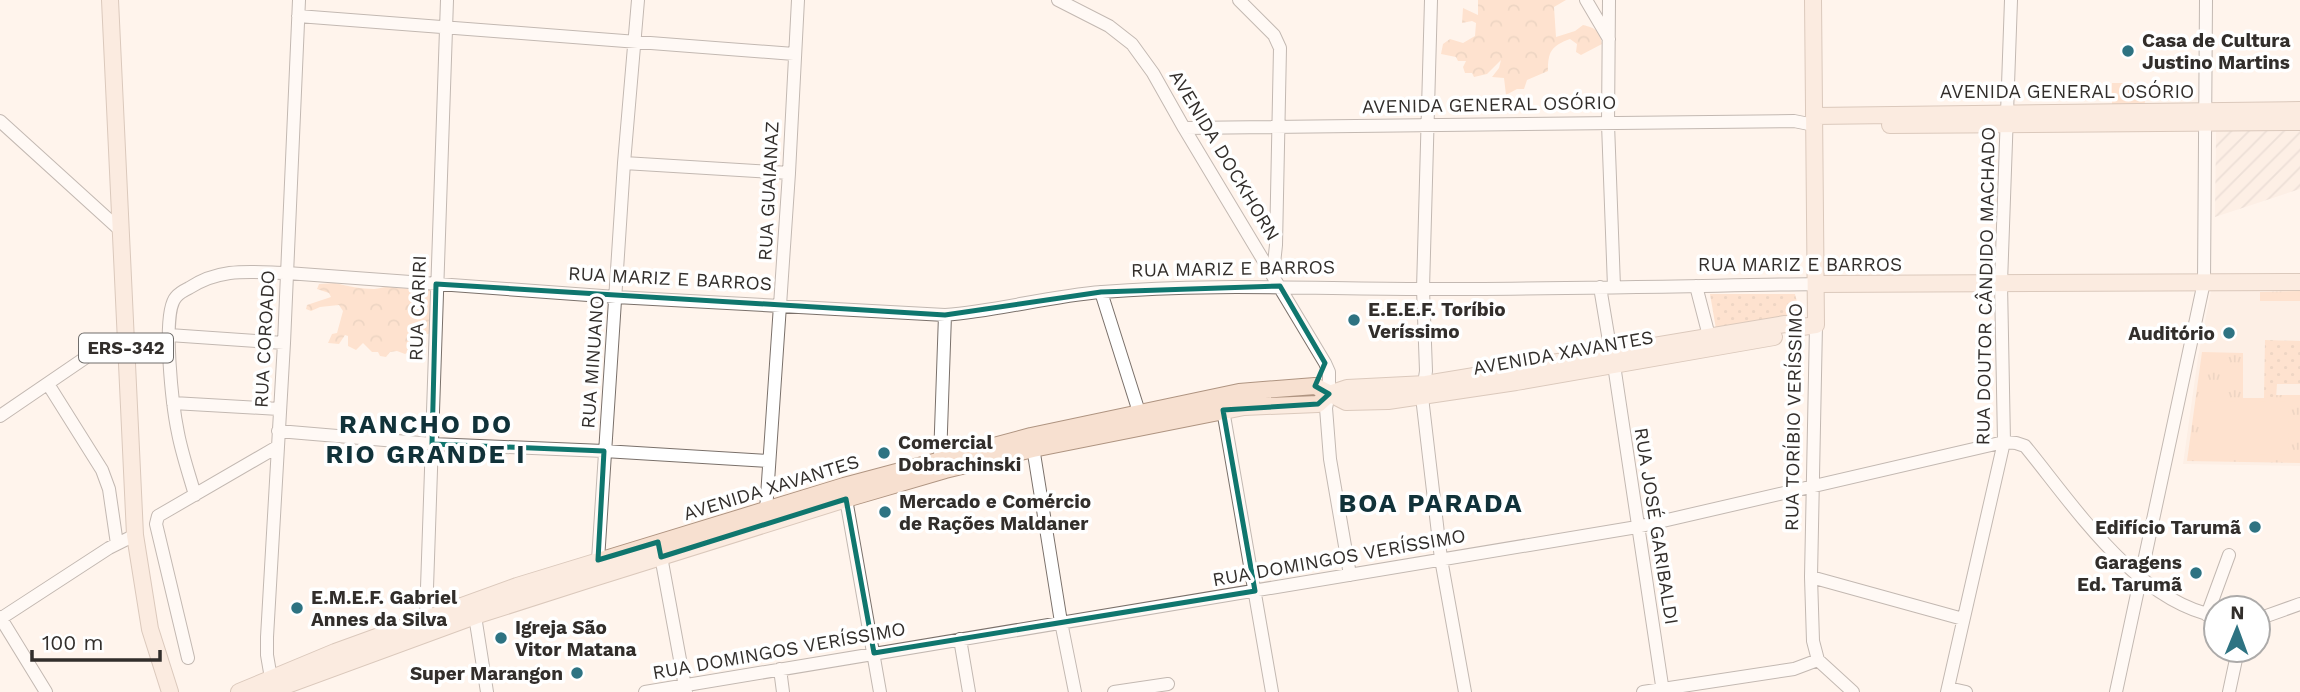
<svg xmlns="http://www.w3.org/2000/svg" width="2300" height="692" viewBox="0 0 2300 692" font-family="'Work Sans',sans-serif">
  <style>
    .built { fill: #fae8dc }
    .industrial { fill: url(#industrial-furrows) }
    .grass { fill: url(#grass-tufts) }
    .forest { fill: url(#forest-crowns) }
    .park { fill: url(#park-dots) }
    .pitch { fill: #fdcdaa }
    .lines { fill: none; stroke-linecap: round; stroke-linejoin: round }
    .minor-casing { stroke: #7a706a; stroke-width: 14 }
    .major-casing { stroke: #af9481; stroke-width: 18 }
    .minor { stroke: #fff; stroke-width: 12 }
    .major { stroke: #f7e0d0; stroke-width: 16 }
    .marked { fill: none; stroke: #0f766e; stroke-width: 5; stroke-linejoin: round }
    .poi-dot { fill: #2e7382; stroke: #fff; stroke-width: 2.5 }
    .labels { text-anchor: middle; stroke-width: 7; stroke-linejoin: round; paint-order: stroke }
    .shield { fill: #fff; stroke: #706d6b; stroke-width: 2 }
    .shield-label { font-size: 18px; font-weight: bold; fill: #322e2b }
    .poi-label { font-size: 19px; font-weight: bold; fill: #322e2b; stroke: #fff; text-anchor: start }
    .street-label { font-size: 19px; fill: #322e2b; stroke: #fff }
    .district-label { font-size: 26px; font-weight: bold; letter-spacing: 2px; fill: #113239; stroke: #fff }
  </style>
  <defs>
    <pattern id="industrial-furrows" width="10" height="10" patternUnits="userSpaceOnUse" patternTransform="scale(1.75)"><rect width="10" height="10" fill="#fae8dc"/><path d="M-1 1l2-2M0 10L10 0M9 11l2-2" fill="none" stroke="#d7c7bd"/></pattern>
    <pattern id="grass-tufts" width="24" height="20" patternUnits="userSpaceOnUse" patternTransform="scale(1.75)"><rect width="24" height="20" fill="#fdcdaa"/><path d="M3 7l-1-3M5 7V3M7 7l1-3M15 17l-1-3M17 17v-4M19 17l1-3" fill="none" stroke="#d9b092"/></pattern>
    <pattern id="forest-crowns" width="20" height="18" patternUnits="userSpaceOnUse" patternTransform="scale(1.75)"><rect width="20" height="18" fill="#fdcdaa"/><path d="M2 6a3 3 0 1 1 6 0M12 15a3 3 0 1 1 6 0" fill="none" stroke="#d9b092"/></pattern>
    <pattern id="park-dots" width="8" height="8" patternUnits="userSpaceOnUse" patternTransform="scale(1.75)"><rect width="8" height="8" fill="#fdcdaa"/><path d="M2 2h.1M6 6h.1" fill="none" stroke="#d9b092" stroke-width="1.8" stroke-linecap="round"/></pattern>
  </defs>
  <rect width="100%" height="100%" fill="#fff4ec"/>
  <path class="built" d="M2300,288V466L2183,464L2198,357L2211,291Z"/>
  <path class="industrial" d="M2216,131H2300V189L2215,217Z"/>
  <path class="grass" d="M2112,83H2144L2145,108L2112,107Z
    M2300,291V301H2260V292Z
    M2202,352L2243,353V398H2276V395H2300V463L2187,461Z"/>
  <path class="forest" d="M1478,0H1566L1554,7L1556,37L1575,31L1583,25C1596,28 1600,31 1602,44L1581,55L1576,52L1577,44L1570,39C1551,46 1548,52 1548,71L1527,80L1524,89H1517L1506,95L1504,78L1492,77L1499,68L1501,60L1487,74L1474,77L1472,73H1465L1463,67L1466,61H1458L1456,57L1441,54L1443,44L1450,39L1463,43L1475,36L1476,23L1472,21L1462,23L1463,8L1478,15Z
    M335,283C347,286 362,289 374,289C380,289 386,286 391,287C404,289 413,289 426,286L433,290L432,333C421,336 410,337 410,351L405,354L397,351L390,352L386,357L380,356L378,352H372L363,343L356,350L348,346V336L345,335L339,344L328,343L332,334L337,333L343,311L339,305L320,307L311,311L306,309L307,305L331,297L329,293L317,289L319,284Z"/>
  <path class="park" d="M1710,294H1795L1799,310L1794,316L1716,329Z
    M2265,340L2300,341V384H2277L2276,398H2264Z"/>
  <path class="pitch" d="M2207,401L2289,402L2288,455L2207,454Z"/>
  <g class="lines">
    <defs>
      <path id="minor" d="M1058,0L1109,26L1132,44L1153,73L1184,128L1325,363L1329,372V394L1326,408L1330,459L1350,575
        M1239,0L1274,35L1280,48L1276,245L1273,273
        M1431,0L1423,289L1426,371L1422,397L1441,559L1465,692
        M1586,0L1609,39
        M1609,0L1608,124L1614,287
        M298,16L794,54
        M0,121L119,229
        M1184,128L1794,121L1814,125
        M624,163L789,173
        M1696,286L1709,336
        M1600,287L1611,353
        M1101,292L1139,412
        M1816,325L1811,577L1813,641L1818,660L1853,692
        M169,335L284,343
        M1614,365L1663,692
        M48,384L102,470L109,489L117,544
        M173,403L279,409
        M1223,410L1272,692
        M0,416L85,358
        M278,431L432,444L604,451L769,461
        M1032,441L1061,622L1075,692
        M940,459L945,315
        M195,495C189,474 182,454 178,433C173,409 161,313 176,297C179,293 185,290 189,288C221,267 251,272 287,273L616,297L945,315C998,311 1049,296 1102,292C1210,283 1317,289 1425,289C1555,289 1685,286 1816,284
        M846,499L880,692
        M766,511L789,173L798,0
        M660,551L686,692
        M598,560L624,163L638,0
        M1811,577L1963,619
        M2207,615L2229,555
        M475,616L487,692
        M0,617L46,692
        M426,617L447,0
        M0,619L109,548L135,535
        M2258,619L2300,604
        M960,639L969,692
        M188,658L156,524L158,516L277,447
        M780,669L783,692
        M272,684L267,655V637L284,343L299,0
        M1948,688L1966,692
        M645,692L1637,527L2004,442L2016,443L2025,446C2075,507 2135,600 2216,616
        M1114,692L1168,684
        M1643,692L1794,669L1818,660
        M1947,692L2004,442L2001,283L2011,0
        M2116,692L2204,282L2206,0
        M2229,692L2238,650"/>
      <path id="major" d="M110,0L135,535L150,629L170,692
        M1814,116L2300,110
        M1890,125L2300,122
        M1816,284L2300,282
        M239,692L335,652L517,586L844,486L1031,436L1239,392L1315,386L1346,402L1388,401L1516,382L1774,337
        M268,692L475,616L594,578L846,499L945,470L1033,449L1244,407L1318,404L1329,394L1347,388L1426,384L1785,324L1802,327L1816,325L1813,0"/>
    </defs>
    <use href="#minor" class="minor-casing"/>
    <use href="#major" class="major-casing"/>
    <use href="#minor" class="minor"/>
    <use href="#major" class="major"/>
  </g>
  <path d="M0 0H2300V692H0ZM436,284L945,315L1101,292L1280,286L1325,363L1315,386L1329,394L1318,404L1223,410L1255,591L874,653L846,499L661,557L658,542L598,560L604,451L432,444Z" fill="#fff4ec" fill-opacity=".55" fill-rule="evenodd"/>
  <path class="marked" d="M436,284L945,315L1101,292L1280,286L1325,363L1315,386L1329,394L1318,404L1223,410L1255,591L874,653L846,499L661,557L658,542L598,560L604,451L432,444Z"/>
  <g class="poi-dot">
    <circle cx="2128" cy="51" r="7"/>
    <circle cx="1354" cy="320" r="7"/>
    <circle cx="2229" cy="333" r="7"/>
    <circle cx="884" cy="453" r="7"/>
    <circle cx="885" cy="512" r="7"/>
    <circle cx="2255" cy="527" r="7"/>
    <circle cx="2196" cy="573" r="7"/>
    <circle cx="297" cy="608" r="7"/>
    <circle cx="501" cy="638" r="7"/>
    <circle cx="577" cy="673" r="7"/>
  </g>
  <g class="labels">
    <rect class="shield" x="79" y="333.5" width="94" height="29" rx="5"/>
    <g class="shield-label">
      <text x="126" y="354">ERS-342</text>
    </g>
    <g class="poi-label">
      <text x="2142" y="47">Casa de Cultura<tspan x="2142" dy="22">Justino Martins</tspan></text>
      <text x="1368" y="316">E.E.E.F. Toríbio<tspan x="1368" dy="22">Veríssimo</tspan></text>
      <text x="2215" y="340" text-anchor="end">Auditório</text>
      <text x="898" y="449">Comercial<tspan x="898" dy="22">Dobrachinski</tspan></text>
      <text x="899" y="508">Mercado e Comércio<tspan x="899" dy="22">de Rações Maldaner</tspan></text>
      <text x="2241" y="534" text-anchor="end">Edifício Tarumã</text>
      <text x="2182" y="569" text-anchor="end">Garagens<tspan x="2182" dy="22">Ed. Tarumã</tspan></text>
      <text x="311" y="604">E.M.E.F. Gabriel<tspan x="311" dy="22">Annes da Silva</tspan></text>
      <text x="515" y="634">Igreja São<tspan x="515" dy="22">Vitor Matana</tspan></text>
      <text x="563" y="680" text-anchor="end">Super Marangon</text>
    </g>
    <g class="street-label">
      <text x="2067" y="98">AVENIDA GENERAL OSÓRIO</text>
      <text transform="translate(1489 104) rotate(-1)" y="7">AVENIDA GENERAL OSÓRIO</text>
      <text transform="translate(1225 155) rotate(59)" y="7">AVENIDA DOCKHORN</text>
      <text transform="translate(768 191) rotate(-87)" y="7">RUA GUAIANAZ</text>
      <text x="1800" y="271">RUA MARIZ E BARROS</text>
      <text transform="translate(1233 268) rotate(-1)" y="7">RUA MARIZ E BARROS</text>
      <text transform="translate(670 278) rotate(3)" y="7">RUA MARIZ E BARROS</text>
      <text transform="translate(1985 286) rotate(-89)" y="7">RUA DOUTOR CÂNDIDO MACHADO</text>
      <text transform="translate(417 308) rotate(-88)" y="7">RUA CARIRI</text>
      <text transform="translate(264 339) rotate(-87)" y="7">RUA COROADO</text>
      <text transform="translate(1563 352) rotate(-10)" y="7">AVENIDA XAVANTES</text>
      <text transform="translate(592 362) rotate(-86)" y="7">RUA MINUANO</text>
      <text transform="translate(1793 417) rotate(-89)" y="7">RUA TORÍBIO VERÍSSIMO</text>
      <text transform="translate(771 487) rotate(-17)" y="7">AVENIDA XAVANTES</text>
      <text transform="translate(1657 526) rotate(81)" y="7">RUA JOSÉ GARIBALDI</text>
      <text transform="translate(1339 557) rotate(-10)" y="7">RUA DOMINGOS VERÍSSIMO</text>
      <text transform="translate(779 650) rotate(-10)" y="7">RUA DOMINGOS VERÍSSIMO</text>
    </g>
    <g class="district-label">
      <text x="426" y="433">RANCHO DO<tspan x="426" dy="30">RIO GRANDE I</tspan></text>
      <text x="1431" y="512">BOA PARADA</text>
    </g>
  </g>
  <g transform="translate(2237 629) rotate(1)"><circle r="33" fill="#ffffff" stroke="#adabaa" stroke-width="2"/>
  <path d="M0-5L12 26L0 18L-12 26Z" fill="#2e7382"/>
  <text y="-10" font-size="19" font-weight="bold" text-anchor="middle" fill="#322e2b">N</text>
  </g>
  <path d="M32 650v10h128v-10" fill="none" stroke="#322e2b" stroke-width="3.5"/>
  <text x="42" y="650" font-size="21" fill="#322e2b" stroke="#ffffff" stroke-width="5" paint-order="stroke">100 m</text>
</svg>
